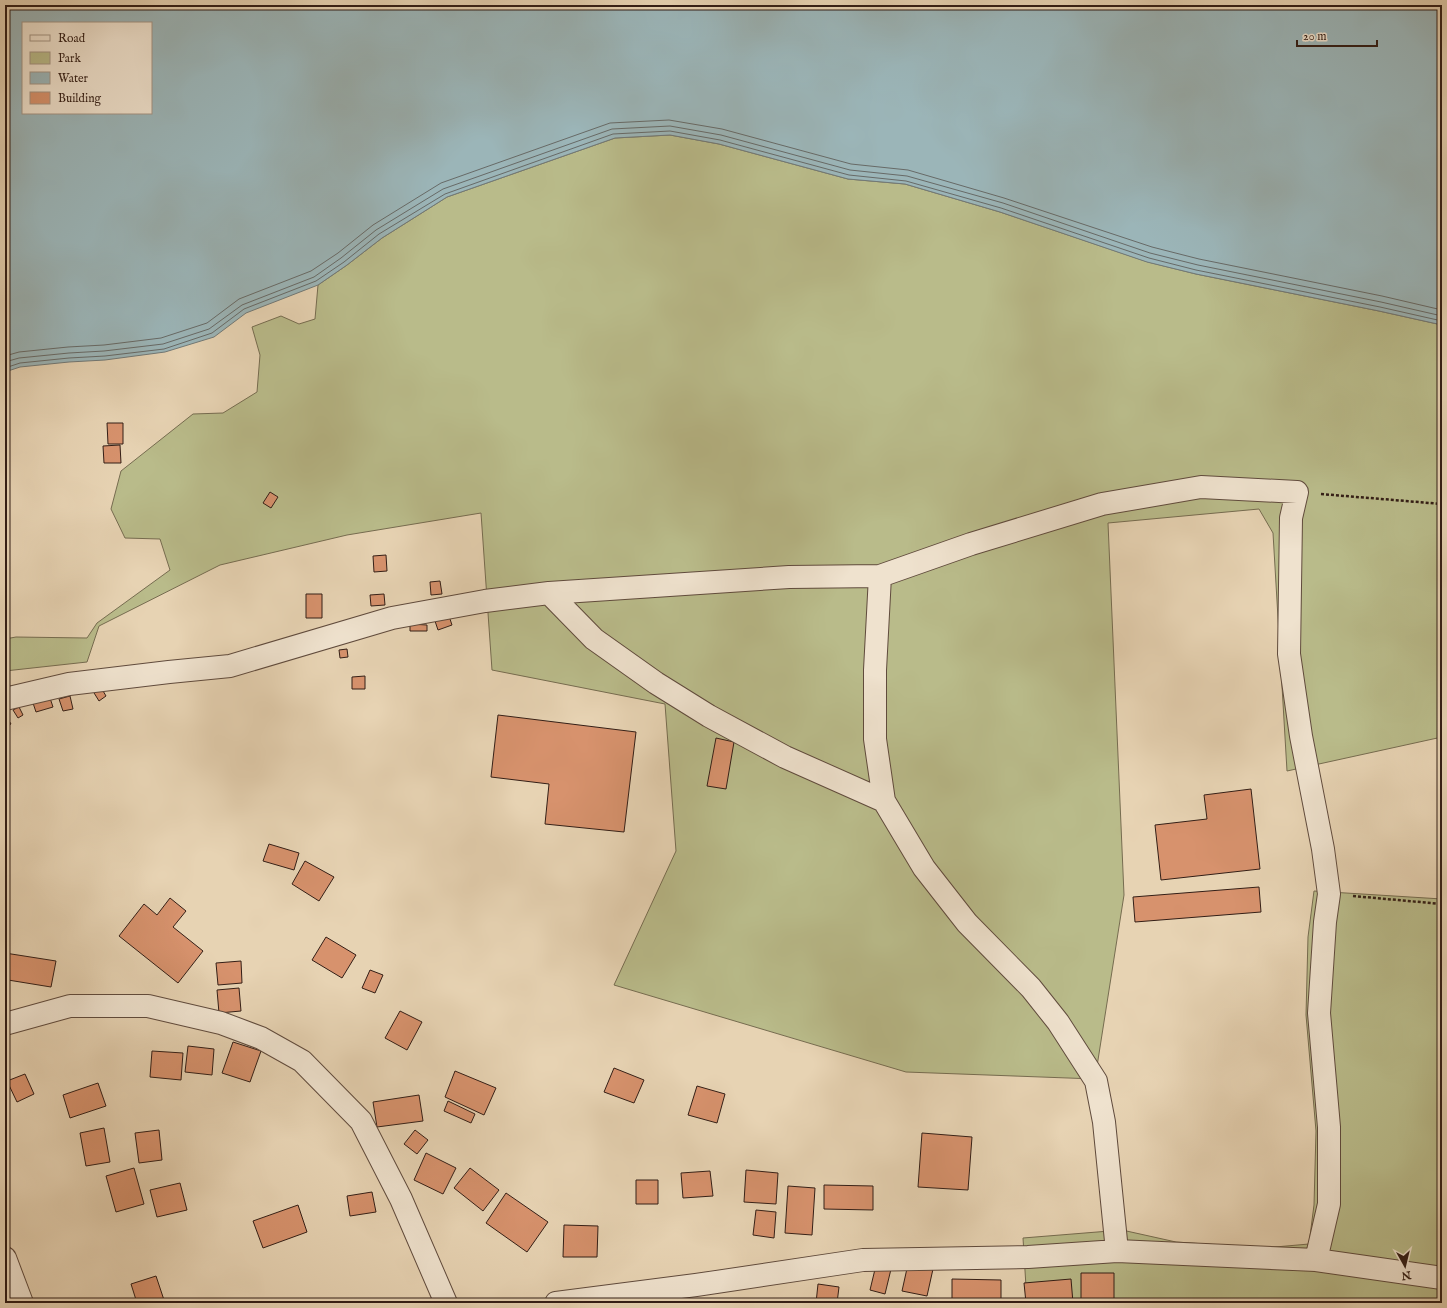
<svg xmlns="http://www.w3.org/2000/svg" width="1447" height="1308" viewBox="0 0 1447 1308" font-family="'IM FELL English',serif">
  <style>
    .green { fill: #b9bb8a; stroke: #766c50 }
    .water { fill: #9bb5b8; stroke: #717977; fill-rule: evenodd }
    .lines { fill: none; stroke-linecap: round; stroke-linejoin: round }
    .shore { stroke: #676a67; stroke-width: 1 }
    .building { fill: #d7926d; stroke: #331e16 }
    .minor-casing { stroke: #604b3d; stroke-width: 24 }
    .path { stroke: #331e16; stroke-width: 2.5; stroke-dasharray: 3 2; stroke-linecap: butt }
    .minor { stroke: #efe2ce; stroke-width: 22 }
  </style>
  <rect width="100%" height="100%" fill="#e7d3b3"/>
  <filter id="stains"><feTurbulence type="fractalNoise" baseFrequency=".005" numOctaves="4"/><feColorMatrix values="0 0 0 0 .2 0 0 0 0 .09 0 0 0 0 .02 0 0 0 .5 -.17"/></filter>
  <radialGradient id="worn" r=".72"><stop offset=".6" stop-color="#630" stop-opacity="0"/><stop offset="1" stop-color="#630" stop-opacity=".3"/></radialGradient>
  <path class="green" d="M670,135L719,144L848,179L905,184L1000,212L1148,262L1196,274L1379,311L1442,325V737L1287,771L1273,533L1259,509L1108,523L1124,895L1095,1079L906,1072L614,985L676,851L665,704L492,670L481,513L347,535L220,565L99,626L87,662L5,671V639L16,637L87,638L97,623L170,570L160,539L125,538L111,509L121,471L193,414L223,413L257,392L260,355L252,327L281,316L299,324L315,319L318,285L347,265L382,238L447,197L615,138Z
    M1314,891L1442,899V1303H1027L1023,1238L1122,1230L1176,1242L1264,1248L1309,1244L1314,1205L1316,1131L1306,1015L1308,937Z"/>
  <path class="water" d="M5,5H1442V325L1379,311L1196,274L1147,262L1000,212L905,184L848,179L719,144L670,135L615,138L447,197L382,238L347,265L318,285L246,313L214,337L165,352L105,360L69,362L20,367L5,372ZM23,23H151V113H23Z"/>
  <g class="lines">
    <path class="shore" d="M5,356L19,352L68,347L104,345L161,338L207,323L239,299L311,271L338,253L373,225L441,183L610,123L669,120L722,129L851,164L908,170L1004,198L1152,247L1199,259L1382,296L1442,310
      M5,362L19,358L69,353L104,351L163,344L209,329L242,305L314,277L341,258L376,230L443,189L612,129L670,126L721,135L850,170L907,176L1003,203L1150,253L1198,265L1381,302L1442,316
      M5,368L20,363L69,358L105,356L164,349L212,333L244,309L316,281L344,262L379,234L445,194L613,134L670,131L720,140L849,175L906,181L1001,208L1149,258L1196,270L1380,307L1442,321"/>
  </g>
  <path class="building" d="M107,423H123V444H108Z
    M120,445L121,463H104L103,446Z
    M270,492L278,497L271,508L263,503Z
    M386,555L387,571L374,572L373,556Z
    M440,581L442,594L431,595L430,582Z
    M306,594H322V618H306Z
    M384,594L385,605L371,606L370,595Z
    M449,616L452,625L438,630L435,621Z
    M410,624L427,625V631H410Z
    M347,649L348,657L340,658L339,650Z
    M365,676V689H352V677Z
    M99,684L106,696L99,701L91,688Z
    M49,695L53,707L36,712L32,700Z
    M70,696L73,709L63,711L59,699Z
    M19,707L23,715L18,718L13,710Z
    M5,714L11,724L5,727Z
    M498,715L636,732L624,832L545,824L549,784L491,777Z
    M716,738L734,742L726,789L707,786Z
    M1251,789L1260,869L1161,880L1155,825L1207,819L1204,795Z
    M269,844L299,853L294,870L263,861Z
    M305,861L334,877L319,901L292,884Z
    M1259,887L1261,912L1135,922L1133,897Z
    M170,898L186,911L173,927L203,951L178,983L119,936L144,904L157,915Z
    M326,937L356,955L342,978L312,960Z
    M5,953L56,961L51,987L8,980L5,997Z
    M241,961L242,983L218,985L216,963Z
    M370,970L383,975L375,993L362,988Z
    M239,988L241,1011L219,1013L217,990Z
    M400,1011L422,1022L407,1050L385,1038Z
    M233,1042L261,1051L250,1082L222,1073Z
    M188,1046L214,1049L212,1075L185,1072Z
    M152,1051L183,1053L181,1080L150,1077Z
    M614,1068L644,1080L634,1103L604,1092Z
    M455,1071L496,1088L484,1115L445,1097Z
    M25,1074L34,1094L17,1102L7,1081Z
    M98,1083L106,1106L70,1118L63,1095Z
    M697,1086L725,1094L717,1123L688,1115Z
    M419,1095L423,1121L377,1127L373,1102Z
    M448,1101L475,1114L471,1123L444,1111Z
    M104,1128L110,1162L86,1166L80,1133Z
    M159,1130L162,1160L139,1163L135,1133Z
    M415,1130L428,1140L417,1154L404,1144Z
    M922,1133L972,1137L968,1190L918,1187Z
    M426,1153L456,1168L443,1194L414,1180Z
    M134,1168L144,1204L116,1212L106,1176Z
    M470,1168L499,1190L483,1211L454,1188Z
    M746,1170L778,1173L776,1204L744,1202Z
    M710,1171L713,1196L683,1198L681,1173Z
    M636,1180H658V1204H636Z
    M180,1183L187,1210L157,1217L150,1190Z
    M824,1185L873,1186V1210L824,1209Z
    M788,1186L815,1188L812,1235L785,1233Z
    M372,1192L376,1212L350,1216L347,1196Z
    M506,1193L548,1222L527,1252L486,1223Z
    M298,1205L307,1232L263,1248L253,1221Z
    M756,1210L776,1212L774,1238L753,1235Z
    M564,1225L598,1226L597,1257H563Z
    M877,1261L892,1265L885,1294L870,1290Z
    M908,1264L933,1269L927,1296L902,1291Z
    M1081,1273H1114V1303H1081Z
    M156,1276L165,1303H137L131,1284Z
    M952,1279L1001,1280V1303H952Z
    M1071,1279L1073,1303H1026L1024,1283Z
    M818,1284L839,1287L837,1303H816Z"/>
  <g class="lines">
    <defs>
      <path id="minor" d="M880,576L875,670V739L884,801L924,868L967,923L1031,988L1058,1022L1096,1081L1104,1122L1117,1251
        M549,593L594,639L656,683L709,716L785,757L884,801
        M5,699L69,684L169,672L230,666L392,618L485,601L549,593L789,577L880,576L971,544L1102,504L1201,487L1297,492L1291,518L1289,654L1301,736L1323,849L1329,894L1325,922L1319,1013L1329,1127V1204L1316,1260
        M5,1024L70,1006H148L221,1023L261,1038L302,1061L361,1121L401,1199L446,1303
        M5,1258L22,1303
        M556,1303L696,1285L863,1260L1028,1257L1117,1251L1316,1260L1442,1278"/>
    </defs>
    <use href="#minor" class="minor-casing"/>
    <path class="path" d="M1321,494L1442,504
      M1353,896L1442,904"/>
    <use href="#minor" class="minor"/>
  </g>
  <rect width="1447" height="1308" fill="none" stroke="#e7d3b3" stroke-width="20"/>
  <rect x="6" y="6" width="1435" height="1296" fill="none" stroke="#331e16" stroke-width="2"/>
  <rect x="10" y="10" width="1427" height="1288" fill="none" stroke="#331e16"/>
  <rect x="22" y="22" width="130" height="92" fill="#efe2ce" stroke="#a49484"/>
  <rect x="30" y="35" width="20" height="6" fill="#efe2ce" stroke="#a49484"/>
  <text x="58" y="42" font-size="12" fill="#331e16">Road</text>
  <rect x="30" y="52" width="20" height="12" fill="#b9bb8a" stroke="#a49484"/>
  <text x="58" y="62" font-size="12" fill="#331e16">Park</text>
  <rect x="30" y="72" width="20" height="12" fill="#9bb5b8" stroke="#a49484"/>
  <text x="58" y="82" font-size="12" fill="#331e16">Water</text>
  <rect x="30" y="92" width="20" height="12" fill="#d7926d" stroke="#a49484"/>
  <text x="58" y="102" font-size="12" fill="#331e16">Building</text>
  <g transform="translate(1405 1266) rotate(172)" stroke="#efe2ce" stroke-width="3" paint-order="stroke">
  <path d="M0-3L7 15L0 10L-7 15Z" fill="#331e16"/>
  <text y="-6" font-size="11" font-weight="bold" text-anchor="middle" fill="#331e16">N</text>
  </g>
  <path d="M1297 40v6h80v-6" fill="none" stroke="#331e16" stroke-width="2"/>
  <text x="1303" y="40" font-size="12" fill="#331e16" stroke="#efe2ce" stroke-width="3" paint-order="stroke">20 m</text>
  <rect width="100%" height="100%" filter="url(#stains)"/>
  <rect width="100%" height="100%" fill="url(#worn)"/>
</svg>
